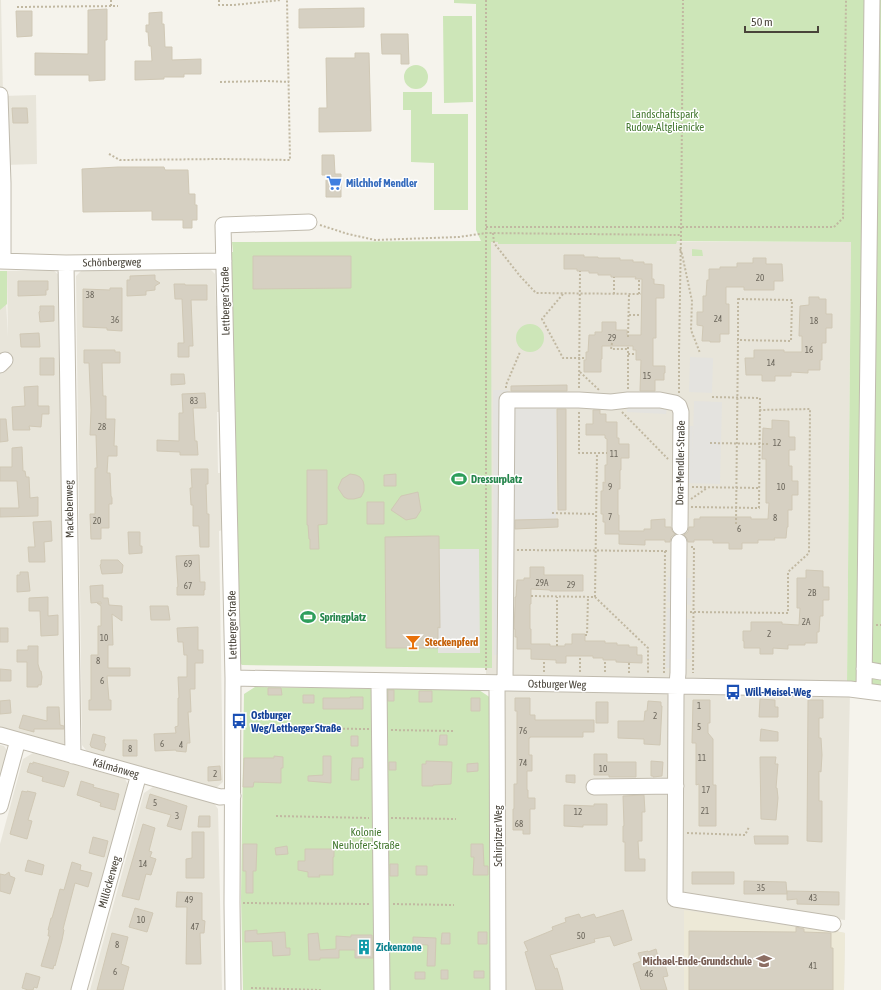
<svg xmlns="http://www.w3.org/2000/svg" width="881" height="990" viewBox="0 0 881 990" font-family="'Asap Condensed',sans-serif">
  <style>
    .residential { fill: #e8e5da }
    .education { fill: #ede9d7 }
    .green { fill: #cde6b8 }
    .parking { fill: #e4e3df }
    .building { fill: #d6d0c2; stroke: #d0c8b5 }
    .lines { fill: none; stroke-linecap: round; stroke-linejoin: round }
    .minor-casing { stroke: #c0bbae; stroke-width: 17 }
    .path { stroke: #c1b8a1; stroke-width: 2; stroke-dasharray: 2 2; stroke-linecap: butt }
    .minor { stroke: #fff; stroke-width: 15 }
    .labels { text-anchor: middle; stroke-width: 3; stroke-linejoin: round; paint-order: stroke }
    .number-label { font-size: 9px; fill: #6c675c }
    .park-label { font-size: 11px; fill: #447830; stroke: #fff }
    .shop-label { font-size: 11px; font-weight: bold; fill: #366cbe; stroke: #fff; text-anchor: start }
    .street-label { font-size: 11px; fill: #49443a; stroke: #fff }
    .leisure-label { font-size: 11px; font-weight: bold; fill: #27864d; stroke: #fff; text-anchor: start }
    .food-label { font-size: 11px; font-weight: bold; fill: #c56008; stroke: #fff; text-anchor: start }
    .transit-label { font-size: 11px; font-weight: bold; fill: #164399; stroke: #fff; text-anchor: start }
    .culture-label { font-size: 11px; font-weight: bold; fill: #0d838f; stroke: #fff; text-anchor: start }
    .education-label { font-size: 11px; font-weight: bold; fill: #785e54; stroke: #fff; text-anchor: end }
  </style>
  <rect width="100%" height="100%" fill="#f5f3ec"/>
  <path class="residential" d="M0,0H1L3,96L36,95L37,164L5,165L0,256Z
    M485,241L851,242L847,684L486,677Z
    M207,266L215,274L216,306H219L220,412H217L218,473H222L223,530L219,531L223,782L215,789L89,754L82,745L76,276L82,270Z
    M53,270L61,277L68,741L61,746L0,729V308L6,302L8,337L7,271Z
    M502,689L671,691L673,902L845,933L844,990H502Z
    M850,692L845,920L681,898L682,693Z
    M0,745L4,746L10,755L0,791Z
    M33,753L125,779L130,788L74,990H0V844L23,759Z
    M153,787L214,803L218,809L222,990H90L144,793Z"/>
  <path class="education" d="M684,910L796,927L827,929L845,933L844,990H684Z"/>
  <path class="green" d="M454,0H881V688L847,684L851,242L677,241L676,244H498V242H491L492,668L242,665L238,661L231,252H233L232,242L481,241L476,230V4L454,3Z
    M443,16H472L473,102L444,103Z
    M404 77a12 12 0 1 1 24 0a12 12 0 1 1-24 0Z
    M403,92H432V114H468V210H434V163L411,162V110H403Z
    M692,249L702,250L703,256H692Z
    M0,271H7V304L0,310Z
    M516 338a14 14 0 1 1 28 0a14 14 0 1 1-28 0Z
    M255,687L479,690L491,698L492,990H243L241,898L244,694Z"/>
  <path class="parking" d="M690,357L713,358L712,393L689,392Z
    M493,390H508V395H556V519L510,520L501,655H494Z
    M694,401L722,402L720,484L685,483L686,426H693L692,474Z
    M627,406L667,407L666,414L627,412Z
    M439,549H479L480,653H438V627L439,628Z
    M668,577H675V602H667Z
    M683,578H691V605L683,604Z
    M667,608H675L674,668H666Z
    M683,619H691V659H683Z"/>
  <path class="building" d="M364,8V27L299,28V9Z
    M107,9V40H105V80L89,81V75H35V53L88,54V10Z
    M16,11H32V36L17,37Z
    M162,12V24H164L165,47H172V60L201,59V74H184V77H164V79L135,80V61H152L151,46H149L148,32H146V25H149V13Z
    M381,34H408L409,64H401V54H382Z
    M355,53H369L371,131L319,132V108H327L326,58H355Z
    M12,108H27L28,123H13Z
    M322,155H334L335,174H341V197H326V175H322Z
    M118,167H164L165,170H188L189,194H195V205H197V220H192V228H183V220H152V211L83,212L82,169Z
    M564,255H584V257H598V258H620V260H633V262H644V264H652V279H654V284L664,285V298H656V338H653V366H665V373H664V380H655V391H640L641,360H636V350H633V346H602V359H601V372H584V360H586V352H588L589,335H595V332H602V322H616V330H627V335H641L642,279H635L636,277H611V275H598V273H589V271H577V269H564Z
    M253,256H351V288L253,289Z
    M753,258H766V264H782L783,281H774V290H744V287H726V304H729V334H720V342H710V341H702L703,326L697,325V312H703V296H706L707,280H709V269H720V267H737V263H753Z
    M155,275V280L160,283L155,286V290L146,291V295L127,296V280H130V276Z
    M18,281H48V290H46V295L18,296Z
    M174,284H185V285H207V300H191L193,346H189V357H178V343H184L182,299H175Z
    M110,288H122V331L107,330V328L83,327V289L110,290Z
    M809,297H819V299H826V314H832V328H826V343H822V360H820V370H808V373L791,372V376H775V381H762V375H746L745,358H754V350H784V352H802V336H799L800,306L809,305Z
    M40,306H54V321L40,322L39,312L40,311Z
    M39,333L40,347H21L20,334Z
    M84,350H115V352H120V363H102L103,396H106V419H115L114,446H117V456H108L107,473H110L111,496L112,498V504H109V528H101V539H91L90,514H95V468H97L96,435H90L91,410L89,363H84Z
    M40,358H54V375H40Z
    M171,374H184L185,384L171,385Z
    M567,385V391H511V386Z
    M38,386V406H49V414H42L41,427L29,426L30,430H13L12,407L25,406L24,387Z
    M205,393L206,408H193L195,441H197L198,455H180V452L157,451V440L179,441V413H183L182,394Z
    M557,409H566V510H558Z
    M593,410H600V414H606V422H617V438H619V444H629V458H621V470H620V489H618V515H619V531H644V529H651V520L665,519V527H671L672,531L675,534L671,537L670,542H665V540H645V545L619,544V534H605V522H603V514H601V491H603V482L605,483V465H607V439L605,438V435H586V424H593Z
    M0,419H6L8,441L0,442Z
    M772,420L789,421V437H795V450H789V466H792V481H798V495H792V510H788V527H787L786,538H774L775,540H758V543H742V549H729V543H713V540H694V542H688L687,538L684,535L688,532L689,527H694V519H700V517H751V519H768L769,503H766V459H762L763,428L772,429Z
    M22,447L23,471H25L26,477H29L30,498L38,497V516L0,517V508H19L17,481H0V467H12V448Z
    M191,469H208V484H206L207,514H209V547H200L199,526H193V505H191L190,488H192Z
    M307,470H327V524L318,525L319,549H310V539H309L308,525H307Z
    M350,474L356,475L360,477L363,481L364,485V491L361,497L354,499H348L344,497L338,488L342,479L347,476Z
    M396,474V486H384V475Z
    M418,492L421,510L416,518L406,520L391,510L401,496Z
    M367,502H384V524H367Z
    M558,519V527L515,529V520Z
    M51,521L52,541L44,542L45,562H29L28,547H35L33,522Z
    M128,532H140V546H142V553L129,554Z
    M431,536H439L440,628L438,627V648H386L385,537Z
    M199,555L200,582H205V590H204V595H177V587H178L176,556Z
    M101,560H118L123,565L122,573L102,574L100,565L101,564Z
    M530,567H544V575H583V591H550V590L531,589V604H530V629H531V644H550V646H565V644H572V634H585V641H605V643H617V645H629V647H637V655H642V663L616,662V660H603V658H593V656H566V663H556V660L531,659V649H517V637H515V629H514L515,605V597H516L517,580H524V578H530Z
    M806,570L823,571V587H829V600H823V616H820L819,632H817V643H805V645H788V649L773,648V654H760V648H744V641H743V631H751V622H782V624L799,625L800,608H797V578H806Z
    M20,572H28L30,591L17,592V575H20Z
    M103,585V598H108L109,605L122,606V621L112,614L113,645H108V668H130V676H107L109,700H111V710H89V700H91V655H98V626H101V606L97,603L101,604V602L91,603L90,586Z
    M48,597V616L58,615V635L41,636L40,611H29V598Z
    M150,606H168L170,620H151Z
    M198,627V650H203V663H195V689H190L191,712H188L190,743H187L186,752L176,751V750L155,751L154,734L176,733L175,727L178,726V698H179L178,677H187V655H184L183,642H178L177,628Z
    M0,628H8V642H0Z
    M28,646H38V664L40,671H41L42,677L41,685H38V687H27V662H17V650H28Z
    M0,669L11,670V681H0Z
    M268,688H281L282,695H268Z
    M388,690H394V701H388Z
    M419,691H432V702H419Z
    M303,695H314V703H303Z
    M350,697H363V709H323V698H350Z
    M471,698H480V711H471Z
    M515,698H530V715H535V720H594V732H583V737H530V738H529V755H532V771H527V790H528V798H535V809H530V834H523V830H513V809H514V784H517V711H515Z
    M760,699L775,700V707H778V717H759Z
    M10,700L11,713L0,714V701Z
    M693,700H710V723H708V733L713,739V785H716V826H699V784L696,785V743H692Z
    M808,700H823V718H819V738H821L822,755L821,772L819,771V801H822V842L807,841Z
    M648,701L661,702V706H662L660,745L644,744V739L618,738V721H644L645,711H647Z
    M596,702H608V723H596Z
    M47,707H59L60,725L64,726V729H34V732L19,728L23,715L47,721Z
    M761,729L778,732V741H760Z
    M93,734L105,737L104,743L106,744L104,751L91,747V746L90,745Z
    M440,735H447V745H439Z
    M351,736H358V746H351Z
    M123,740H137V756H123Z
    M594,754H607V762H636V777H609V775H594Z
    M274,756L283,757V768H281V783L254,782L253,787H243L244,758H274Z
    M323,756H331V783L308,781V776L323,775Z
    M760,757H776L775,764H778L776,788H777L778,798L776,820L761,819Z
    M352,758H363V768H359V780H351Z
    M426,761L452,762L451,784L433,785V786H422V764H426Z
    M651,761L663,762L662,776L653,777V776H651Z
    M33,762L69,772L64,787L42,781L43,777L27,772L30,763L33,764Z
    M389,762H396V770H389Z
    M478,763V771L467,772V764Z
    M220,766L221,780L208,781V767Z
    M566,775H575V783L566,782Z
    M81,781L94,785L93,787L119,794L115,810L100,806L101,803L77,795Z
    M22,791L27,792V791L36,793L28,820L32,821L27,839L10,834Z
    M150,794L187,806L181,830L167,826L171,815L146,808Z
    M644,795L645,812H642V841H638L639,859H645V871H625V842H623V826H624L623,796Z
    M594,804H607V825H583V827L564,826V805L594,806Z
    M199,816H210V827H198Z
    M143,824L155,828L149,851L152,852L150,857L156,859L151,875L146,874L139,900L122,896Z
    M192,832H204V878H186V859L192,858Z
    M754,836H788V844H755Z
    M93,837L108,841L104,857L89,853Z
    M243,844H257L256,871H253V893H246V871H243Z
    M471,844H483L484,866H488V875H473L474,857H471Z
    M287,846L288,854L276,855L275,848Z
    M305,849H334V857H333V875H319L320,877H308V872L298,870V861H305Z
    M28,860L44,865L42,875L25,871Z
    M72,862L81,865L80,870L92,873L88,887L75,883L63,929L64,930L62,940L55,966L54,965L53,969L41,966L50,936H48L49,930H48L51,918H52L60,889L64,890Z
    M390,864H398V876H390Z
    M416,866H427V875H416Z
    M9,872L10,876L15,878L10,894L0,891V874L5,875Z
    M692,872H734V884H692Z
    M744,881L786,882L787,894H744Z
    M787,891L839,892V905L797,904V899L787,900Z
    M177,892L202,893V920L205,921L204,933H200L201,964H186L187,907H176Z
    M135,908L153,913L147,932L129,927Z
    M623,910L632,940L614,946L610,936L594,939L595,942L550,955L555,969L557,968L560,978L563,990H536L525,952L528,951L524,942L553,930L552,927L566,922L565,918L579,914L581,918L594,914L596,918Z
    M796,927L804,929V932L831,933V948H833V990H689V931L796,932Z
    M257,930V934L285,932L286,948H290V955L273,956L272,941L245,942V931Z
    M478,932H487V944H478Z
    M112,933L128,937L121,964L129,967L123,990H97Z
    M318,933L320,950L336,949V936L351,937V935H372L373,958H355V950H339V958H320V960H309L308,934Z
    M442,933H450V944H441Z
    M413,937L436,938L435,966H427L428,945L413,944Z
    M656,949L660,965L665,964L668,976L663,977L667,990H641L633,964L641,961L638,953L648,951V952Z
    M441,970H448V979H441Z
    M474,971H484V978H474Z
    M415,972H425V979H415Z
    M26,973L40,977L37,988L34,987L33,990H28L22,988Z"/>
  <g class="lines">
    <defs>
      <path id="minor" d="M0,95L3,183V261
        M0,261L66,263L224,261
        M66,263L73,756
        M0,365L5,360
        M679,542L678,673L676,695L675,899L833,924
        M864,669L881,672
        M233,678L850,689L881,693
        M379,681L382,990
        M497,683L498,990
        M505,683L507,400H579L611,402L628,400H660L675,403L679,406L681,412L680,527
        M864,690L872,0
        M0,735L220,797L233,796
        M594,787L676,786
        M0,806L18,740
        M79,990L139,774
        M233,990L232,903L233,678L223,225L309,222"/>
    </defs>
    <use href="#minor" class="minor-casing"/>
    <path class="path" d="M111,0V6
      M219,0V5H234L281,0
      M486,0V670
      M17,7L118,6
      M220,82L266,81L289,82
      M109,154L120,160L222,159L290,160L287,0
      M320,225L348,234L375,240L459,237L486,233L681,235
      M486,227H834L843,218L846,0
      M493,233L494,243L520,276L536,293L641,294
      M680,249L682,254L692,301L691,330L700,353
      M563,294L542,319L563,358H586
      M614,294V277
      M639,294V279
      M738,299L792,300L791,341L738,340Z
      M629,315H641
      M628,337L629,294
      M612,343L611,349H628
      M628,354H636
      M580,372L599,390
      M506,388V385L520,352
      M579,388L580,271
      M628,389V346
      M679,393V353L681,235L683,0
      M579,412V453H607
      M622,412L668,459
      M710,443L769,444
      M692,487L759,488
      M691,499L707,488
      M691,507L759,508L760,398L711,397
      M552,513L596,514
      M736,524L738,340
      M691,547H694L693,673
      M517,550L667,551
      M531,596L595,597L648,648V673
      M595,597L597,453
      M690,612L788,613V572L809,553L810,409L759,410
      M876,625H881
      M585,635H587L588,597
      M557,646V597
      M544,672V660
      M580,672V656
      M605,672V660
      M629,673V663
      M664,673L665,551
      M271,728L369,729
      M391,730L454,731
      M276,816L369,818
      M391,818L456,819
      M687,833L745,835L749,827
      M243,903L369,904
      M393,904L454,905
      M251,988L321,990"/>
    <use href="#minor" class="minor"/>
  </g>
  <defs>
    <symbol id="supermarket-bare" viewBox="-9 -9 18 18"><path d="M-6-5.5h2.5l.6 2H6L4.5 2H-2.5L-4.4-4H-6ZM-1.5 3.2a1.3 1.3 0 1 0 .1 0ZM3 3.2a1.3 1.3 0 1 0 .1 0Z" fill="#3f7fe0" stroke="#fff" stroke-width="2.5" paint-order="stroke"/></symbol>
    <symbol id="stadium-bare" viewBox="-9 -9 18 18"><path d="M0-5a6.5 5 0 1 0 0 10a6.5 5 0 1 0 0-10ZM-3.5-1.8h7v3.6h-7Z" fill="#2e9e5b" stroke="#fff" stroke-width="2.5" paint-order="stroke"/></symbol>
    <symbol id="bar-bare" viewBox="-9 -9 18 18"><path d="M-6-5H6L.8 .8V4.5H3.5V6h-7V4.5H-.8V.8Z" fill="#e8710a" stroke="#fff" stroke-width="2.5" paint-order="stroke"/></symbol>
    <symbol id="bus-bare" viewBox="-9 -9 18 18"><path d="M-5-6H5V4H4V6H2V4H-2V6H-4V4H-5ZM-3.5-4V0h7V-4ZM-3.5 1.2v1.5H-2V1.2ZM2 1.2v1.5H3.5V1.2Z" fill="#1a4fb4" stroke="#fff" stroke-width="2.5" paint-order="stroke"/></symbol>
    <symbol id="building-bare" viewBox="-9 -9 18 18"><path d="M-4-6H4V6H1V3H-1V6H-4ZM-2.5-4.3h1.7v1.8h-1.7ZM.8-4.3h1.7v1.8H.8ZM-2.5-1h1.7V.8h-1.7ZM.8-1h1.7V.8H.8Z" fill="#0f9aa8" stroke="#fff" stroke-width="2.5" paint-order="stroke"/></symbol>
    <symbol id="school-bare" viewBox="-9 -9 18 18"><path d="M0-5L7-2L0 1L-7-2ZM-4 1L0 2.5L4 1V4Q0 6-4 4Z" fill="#8d6e63" stroke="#fff" stroke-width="2.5" paint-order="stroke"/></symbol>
  </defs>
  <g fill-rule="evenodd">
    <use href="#supermarket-bare" x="323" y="172" width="22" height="22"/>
    <use href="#stadium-bare" x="448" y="468" width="22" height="22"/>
    <use href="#stadium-bare" x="297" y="606" width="22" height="22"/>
    <use href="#bar-bare" x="402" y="631" width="22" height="22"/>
    <use href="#bus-bare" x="722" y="681" width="22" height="22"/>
    <use href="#bus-bare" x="228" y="710" width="22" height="22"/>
    <use href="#building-bare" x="353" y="936" width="22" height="22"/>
    <use href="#school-bare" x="753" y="950" width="22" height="22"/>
  </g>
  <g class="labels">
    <g class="number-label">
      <text x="760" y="281">20</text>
      <text x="90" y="298">38</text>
      <text x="718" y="322">24</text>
      <text x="115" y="323">36</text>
      <text x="814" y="324">18</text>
      <text x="612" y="341">29</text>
      <text x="809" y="353">16</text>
      <text x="771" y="366">14</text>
      <text x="647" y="379">15</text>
      <text x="194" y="404">83</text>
      <text x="102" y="430">28</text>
      <text x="777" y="446">12</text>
      <text x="614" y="457">11</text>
      <text x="610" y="490">9</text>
      <text x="781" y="490">10</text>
      <text x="610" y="520">7</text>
      <text x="775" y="521">8</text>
      <text x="97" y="524">20</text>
      <text x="739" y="532">6</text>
      <text x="188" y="567">69</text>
      <text x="542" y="586">29A</text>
      <text x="571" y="588">29</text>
      <text x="188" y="589">67</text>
      <text x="812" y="596">2B</text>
      <text x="806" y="625">2A</text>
      <text x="769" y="637">2</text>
      <text x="104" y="641">10</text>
      <text x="98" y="664">8</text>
      <text x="102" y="684">6</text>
      <text x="699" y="709">1</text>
      <text x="655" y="719">2</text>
      <text x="699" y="730">5</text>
      <text x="523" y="734">76</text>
      <text x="162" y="747">6</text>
      <text x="181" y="748">4</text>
      <text x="130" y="752">8</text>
      <text x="702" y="761">11</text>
      <text x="523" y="766">74</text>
      <text x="603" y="772">10</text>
      <text x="215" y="777">2</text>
      <text x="706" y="793">17</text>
      <text x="155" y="806">5</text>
      <text x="705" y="814">21</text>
      <text x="578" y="815">12</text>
      <text x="177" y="819">3</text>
      <text x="519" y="827">68</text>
      <text x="143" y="867">14</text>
      <text x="761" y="891">35</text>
      <text x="813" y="901">43</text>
      <text x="189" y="903">49</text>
      <text x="141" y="923">10</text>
      <text x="195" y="930">47</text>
      <text x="581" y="939">50</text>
      <text x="117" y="948">8</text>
      <text x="813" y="969">41</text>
      <text x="115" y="975">6</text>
      <text x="649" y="977">46</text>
    </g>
    <g class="park-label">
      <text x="665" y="118">Landschaftspark<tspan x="665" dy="13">Rudow-Altglienicke</tspan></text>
      <text x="366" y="836">Kolonie<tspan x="366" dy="13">Neuhofer-Straße</tspan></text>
    </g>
    <g class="shop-label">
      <text x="346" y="187">Milchhof Mendler</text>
    </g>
    <g class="street-label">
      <text transform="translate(112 262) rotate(-1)" y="4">Schönbergweg</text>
      <text transform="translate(225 301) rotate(-91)" y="4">Lettberger Straße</text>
      <text transform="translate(680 463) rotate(-89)" y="4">Dora-Mendler-Straße</text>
      <text transform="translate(69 509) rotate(-91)" y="4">Mackebenweg</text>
      <text transform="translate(232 625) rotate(-91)" y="4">Lettberger Straße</text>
      <text transform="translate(557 684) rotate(1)" y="4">Ostburger Weg</text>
      <text transform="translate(116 768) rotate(16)" y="4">Kálmánweg</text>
      <text transform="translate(498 836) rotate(-90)" y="4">Schirpitzer Weg</text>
      <text transform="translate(109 882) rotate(-74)" y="4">Millöckerweg</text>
    </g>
    <g class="leisure-label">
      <text x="471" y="483">Dressurplatz</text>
      <text x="320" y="621">Springplatz</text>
    </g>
    <g class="food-label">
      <text x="425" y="646">Steckenpferd</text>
    </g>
    <g class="transit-label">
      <text x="745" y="696">Will-Meisel-Weg</text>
      <text x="251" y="719">Ostburger<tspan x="251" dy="13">Weg/Lettberger Straße</tspan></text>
    </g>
    <g class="culture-label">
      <text x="376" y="951">Zickenzone</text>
    </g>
    <g class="education-label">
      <text x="752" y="965">Michael-Ende-Grundschule</text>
    </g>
  </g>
  <path d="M745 26v6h73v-6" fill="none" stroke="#49443a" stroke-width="2"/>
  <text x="751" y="26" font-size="12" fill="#49443a" stroke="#ffffff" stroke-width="3" paint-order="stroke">50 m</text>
</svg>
